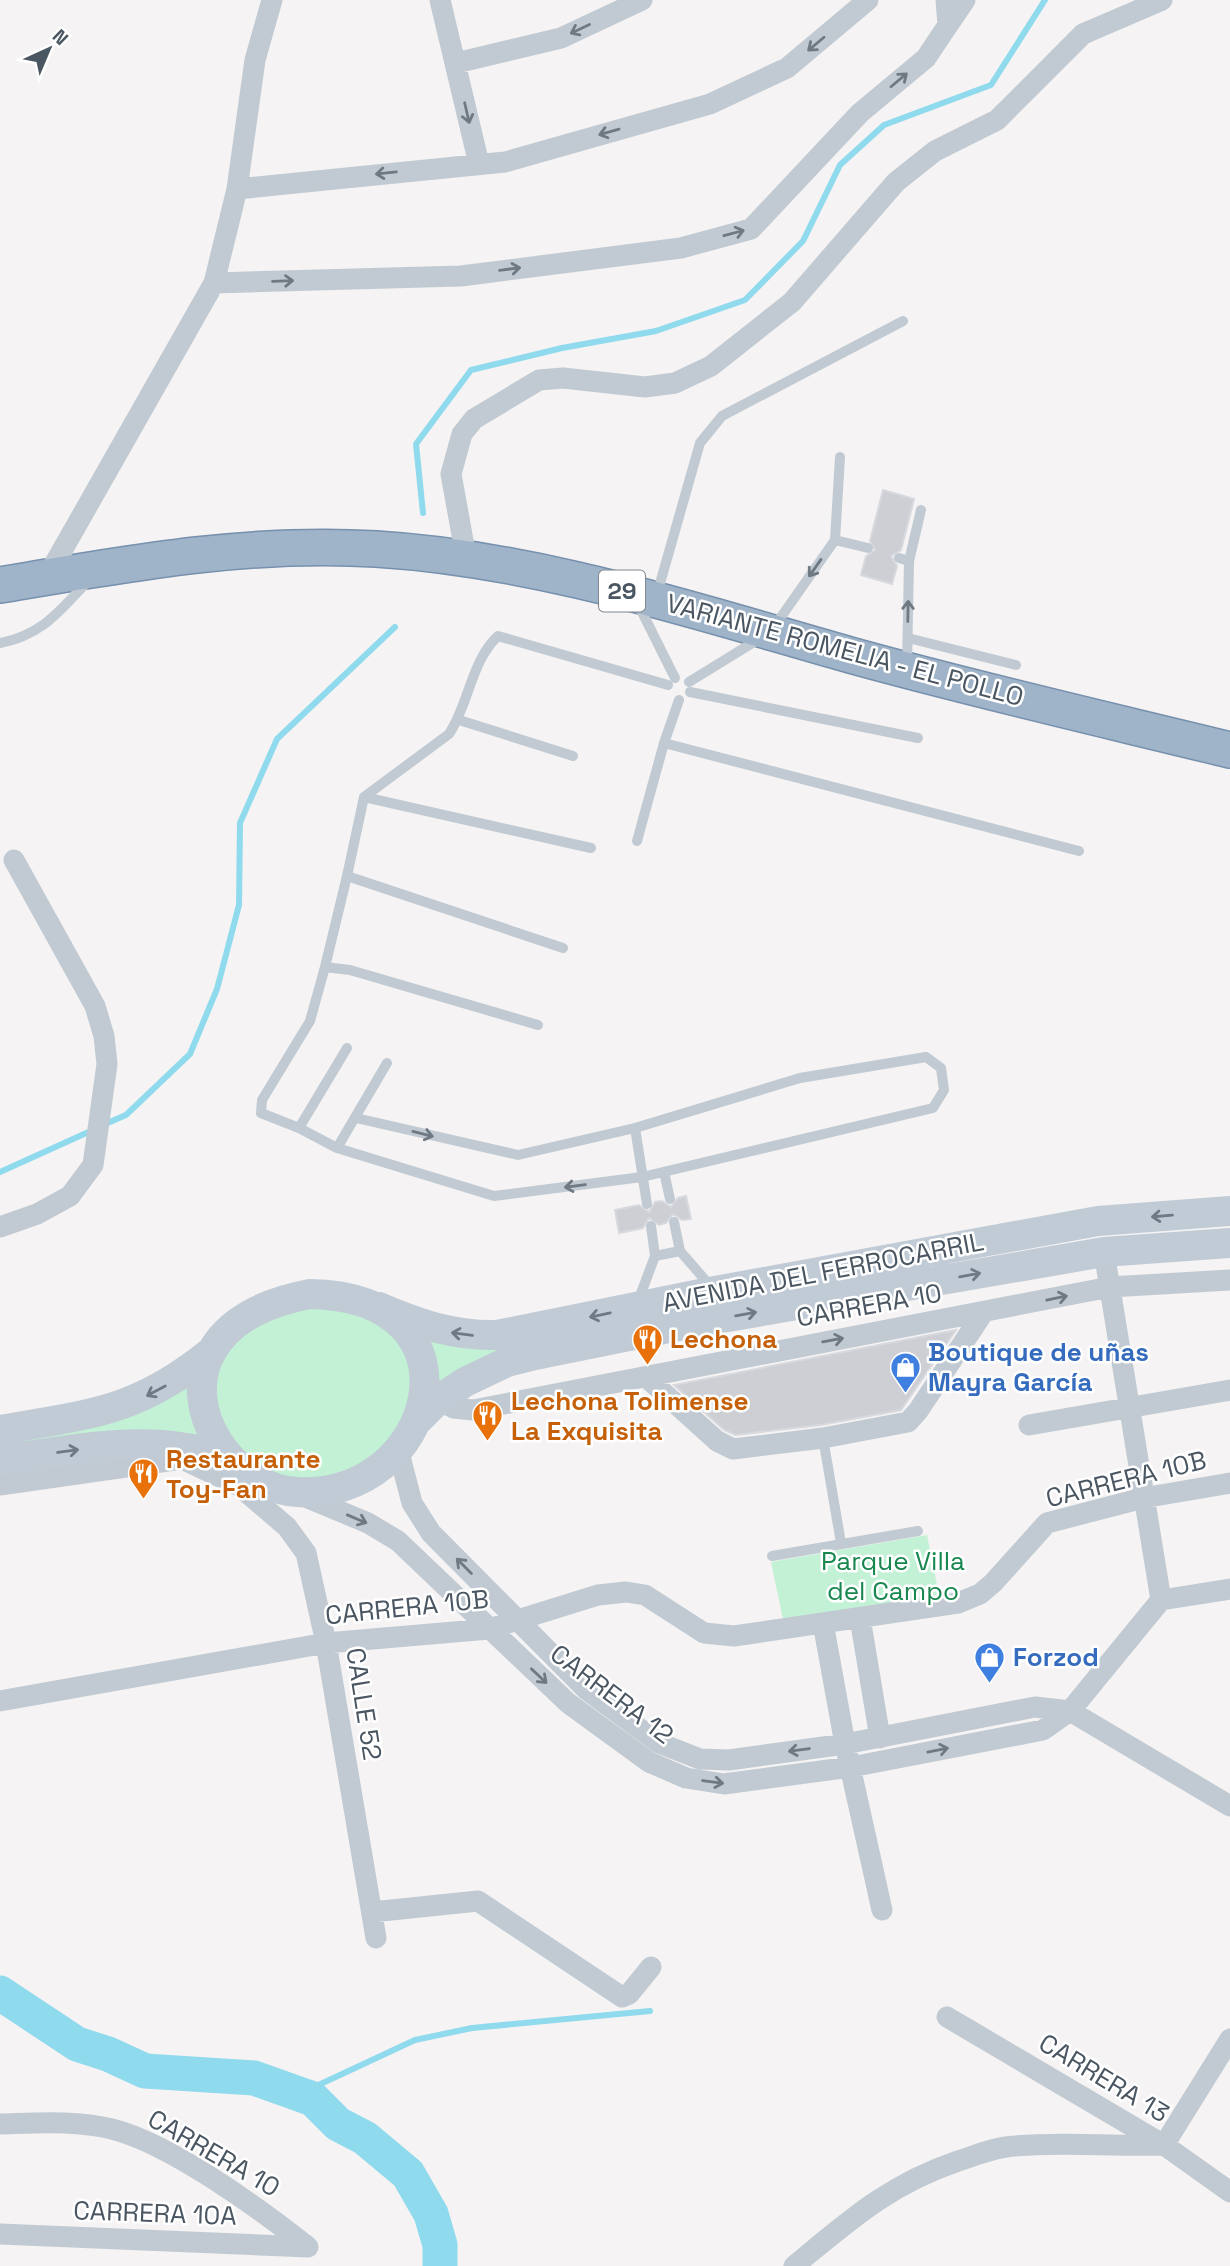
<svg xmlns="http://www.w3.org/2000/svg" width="1230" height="2266" viewBox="0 0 1230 2266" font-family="'Space Grotesk',sans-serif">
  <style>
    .green { fill: #c3f1d5 }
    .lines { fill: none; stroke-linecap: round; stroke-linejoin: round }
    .stream { stroke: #90daee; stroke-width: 6 }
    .river { stroke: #90daee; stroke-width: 35 }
    .building { fill: #cdcfd5; stroke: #d7d9de; stroke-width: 2 }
    .trunk-casing { stroke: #7690ad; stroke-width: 38 }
    .service { stroke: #c1cad2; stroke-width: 10 }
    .minor { stroke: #c1cad2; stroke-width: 21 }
    .secondary { stroke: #c1cbd6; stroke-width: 30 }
    .trunk { stroke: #9fb4c9; stroke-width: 35 }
    .oneway { stroke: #6e7983 }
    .oneway2 { stroke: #6e7984 }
    .labels { text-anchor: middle; stroke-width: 5; stroke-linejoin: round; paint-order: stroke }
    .shield { fill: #fff; stroke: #808990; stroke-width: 2 }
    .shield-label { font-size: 24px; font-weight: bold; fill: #4a5661 }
    .street-label { font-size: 26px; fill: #4a5661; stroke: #fff }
    .food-label { font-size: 26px; font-weight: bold; fill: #c56008; stroke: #fff; text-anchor: start }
    .shop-label { font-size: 26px; font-weight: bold; fill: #366cbe; stroke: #fff; text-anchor: start }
    .park-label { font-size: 26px; fill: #17864f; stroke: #fff }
  </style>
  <rect width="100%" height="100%" fill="#f5f3f3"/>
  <path class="green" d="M287,1298L497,1335L507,1362L337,1488L244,1471L0,1460V1430L108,1411Z
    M927,1535L941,1605L785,1629L771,1562Z"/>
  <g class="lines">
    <path class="stream" d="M423,513L416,444L471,370L562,348L656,331L745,300L803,241L840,165L884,125L991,85L1045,0
      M103,1125L126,1115L190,1054L217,989L239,905L240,823L277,739L395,627
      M0,1172L93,1130
      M297,2095L415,2040L472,2028L650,2011"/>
    <path class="river" d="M0,1993L77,2044L108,2054L145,2071L254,2078L313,2099L338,2124L365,2138L408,2174L431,2214L440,2245V2266"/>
  </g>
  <path class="building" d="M883,490L914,499L901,550L891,556L897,566L892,584L861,575L866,556L875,550L870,541Z
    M686,1196L691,1219L682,1220L673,1214L666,1223L659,1225L649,1218L643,1228L619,1233L615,1210L639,1205L649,1212L655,1202L662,1201L671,1207L678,1198Z
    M956,1330L901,1410L821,1425L735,1435L724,1430L674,1385Z"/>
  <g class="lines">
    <defs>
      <path id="trunk" d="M0,585C125,564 249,541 376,549C539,559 694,611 850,655C976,690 1103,719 1230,750"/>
    </defs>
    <use href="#trunk" class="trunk-casing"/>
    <path class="service" d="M835,540L840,457
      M899,558L909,561L907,665
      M909,561L921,510
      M657,594L700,443L722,416L903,321
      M637,602L675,678
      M774,627L835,540L868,548
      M908,638L1016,665
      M0,643C43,635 60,610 89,580
      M689,682L762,637
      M690,692L918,738
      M679,700L664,743L1079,851
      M459,720L573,756
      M364,797L449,734C469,704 471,661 498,636L668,685
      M637,841L664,743
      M347,876L364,797L591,848
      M325,967L347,876L563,948
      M538,1025L350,970L325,967L310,1021L262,1100L261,1113L299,1128L337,1148L494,1196L642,1177L933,1108L944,1090L941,1068L926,1057L800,1078L635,1128
      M356,1118L518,1155L635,1128L647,1204
      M299,1128L347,1048
      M337,1148L387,1063
      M664,1172L670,1199
      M674,1222L680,1251L713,1289
      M655,1256L680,1251
      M637,1304L655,1256L651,1226
      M823,1438L841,1543
      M772,1556L918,1531"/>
    <path class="minor" d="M440,0L479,164
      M948,25L965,0
      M456,63L561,38L642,0
      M237,189L505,162L710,104L787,68L868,0
      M214,283L461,276L681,248L751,229L860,113L926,58L948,25L946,0
      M466,557L451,474L462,434L474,419L539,380L563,378L645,387L675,383L711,366L792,302L896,182L935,151L997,120L1083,34L1162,0
      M47,577L214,283L237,189L255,60L272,0
      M0,1227L37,1214L70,1196L93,1165L107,1064L104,1036L95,1006L14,860
      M1104,1252L1161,1600
      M646,1377L717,1441L733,1449L823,1438L908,1422L918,1411L983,1313
      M438,1400L454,1408L473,1410L1110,1287L1230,1280
      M1029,1425L1230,1390
      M398,1449L412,1503L431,1533L587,1690L659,1743L700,1759L729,1760L845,1744L1035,1707L1070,1711L1230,1806
      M0,1485L182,1459L239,1486L287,1527L306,1553L326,1643L376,1938
      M296,1493L368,1523L398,1541L568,1703L649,1762L686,1778L724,1784L851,1767L1043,1730L1070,1711L1161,1600L1230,1589
      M860,1618L880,1738
      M823,1623L845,1744L882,1910
      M0,1701L326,1643L489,1629L598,1595L626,1592L645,1595L704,1633L734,1636L958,1603L980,1594L993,1583L1047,1523L1143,1498L1230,1483
      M372,1912L478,1901L622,1997L629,1994L651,1967
      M947,2017L1164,2145L1230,2192
      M0,2124C37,2123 76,2120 112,2129C171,2144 260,2209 308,2247
      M1164,2145L1230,2039
      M0,2234L308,2247
      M794,2266C850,2220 888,2185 958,2161C977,2155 995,2147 1015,2146C1064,2141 1114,2147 1164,2145"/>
    <path class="secondary" d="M310,1294C490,1297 436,1500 297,1492C235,1489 178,1410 212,1351C232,1316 273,1301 310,1294Z
      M379,1307C419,1324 453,1336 497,1335L715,1291L1098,1221L1230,1211
      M417,1421L438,1400L465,1382L507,1362L535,1355L693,1323L1104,1252L1230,1243
      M0,1430C91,1414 137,1412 211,1352
      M0,1460C75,1450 157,1430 230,1460"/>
    <use href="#trunk" class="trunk"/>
  </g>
  <defs><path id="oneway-shaft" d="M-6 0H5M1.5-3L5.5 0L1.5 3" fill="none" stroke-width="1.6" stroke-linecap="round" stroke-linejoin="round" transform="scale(1.75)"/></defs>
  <g class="oneway">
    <use href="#oneway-shaft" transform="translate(580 29) rotate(155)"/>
    <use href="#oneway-shaft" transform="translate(816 44) rotate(140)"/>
    <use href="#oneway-shaft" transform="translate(899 80) rotate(-40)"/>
    <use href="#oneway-shaft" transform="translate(467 113) rotate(77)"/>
    <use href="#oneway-shaft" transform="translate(609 132) rotate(164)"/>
    <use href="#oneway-shaft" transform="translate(386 173) rotate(174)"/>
    <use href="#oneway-shaft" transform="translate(734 233) rotate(-15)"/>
    <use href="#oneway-shaft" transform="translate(510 269) rotate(-7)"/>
    <use href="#oneway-shaft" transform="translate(283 281) rotate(-2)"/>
    <use href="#oneway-shaft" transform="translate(815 568) rotate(125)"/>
    <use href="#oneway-shaft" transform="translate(908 611) rotate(-89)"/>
    <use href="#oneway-shaft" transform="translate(423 1134) rotate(14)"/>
    <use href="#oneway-shaft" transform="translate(575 1186) rotate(173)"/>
    <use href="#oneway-shaft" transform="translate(1057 1298) rotate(-12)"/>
    <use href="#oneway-shaft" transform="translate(833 1340) rotate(-10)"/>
    <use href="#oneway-shaft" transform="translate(357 1519) rotate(23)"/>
    <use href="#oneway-shaft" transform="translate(464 1566) rotate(-135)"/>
    <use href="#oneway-shaft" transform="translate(539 1676) rotate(43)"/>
    <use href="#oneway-shaft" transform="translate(799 1750) rotate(172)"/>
    <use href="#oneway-shaft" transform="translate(938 1750) rotate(-11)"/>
    <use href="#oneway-shaft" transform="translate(713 1782) rotate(8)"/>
  </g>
  <g class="oneway2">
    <use href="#oneway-shaft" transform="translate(1162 1216) rotate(175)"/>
    <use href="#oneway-shaft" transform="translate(970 1275) rotate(-10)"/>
    <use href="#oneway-shaft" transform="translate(746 1314) rotate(-10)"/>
    <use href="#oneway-shaft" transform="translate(600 1315) rotate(168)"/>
    <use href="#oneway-shaft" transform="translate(462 1334) rotate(-173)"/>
    <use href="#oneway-shaft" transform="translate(156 1391) rotate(152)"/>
    <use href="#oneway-shaft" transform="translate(68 1451) rotate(-8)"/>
  </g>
  <defs>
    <symbol id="restaurant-pin" viewBox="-11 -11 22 30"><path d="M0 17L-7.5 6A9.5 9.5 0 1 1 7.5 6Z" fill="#e8710a" stroke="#fff"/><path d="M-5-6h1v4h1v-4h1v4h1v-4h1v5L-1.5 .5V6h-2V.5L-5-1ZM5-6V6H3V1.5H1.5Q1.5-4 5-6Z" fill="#fff"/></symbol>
    <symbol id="shop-pin" viewBox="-11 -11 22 30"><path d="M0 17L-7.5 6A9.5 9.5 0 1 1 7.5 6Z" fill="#3f7fe0" stroke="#fff"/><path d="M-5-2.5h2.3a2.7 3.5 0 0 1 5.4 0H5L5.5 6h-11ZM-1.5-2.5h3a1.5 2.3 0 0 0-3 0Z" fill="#fff"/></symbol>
  </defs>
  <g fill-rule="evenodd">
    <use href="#restaurant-pin" x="630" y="1322" width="35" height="47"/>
    <use href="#shop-pin" x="888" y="1350" width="35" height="47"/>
    <use href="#restaurant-pin" x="470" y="1398" width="35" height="47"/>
    <use href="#restaurant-pin" x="126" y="1456" width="35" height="47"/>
    <use href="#shop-pin" x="972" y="1640" width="35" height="47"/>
  </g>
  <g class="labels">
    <rect class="shield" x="599" y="570.5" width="46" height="41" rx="5"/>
    <g class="shield-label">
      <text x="622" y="599">29</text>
    </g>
    <g class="street-label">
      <text transform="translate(845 650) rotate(15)" y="9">VARIANTE ROMELIA - EL POLLO</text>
      <text transform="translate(823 1272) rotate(-11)" y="9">AVENIDA DEL FERROCARRIL</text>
      <text transform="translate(869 1305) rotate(-10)" y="9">CARRERA 10</text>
      <text transform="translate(1126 1479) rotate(-14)" y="9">CARRERA 10B</text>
      <text transform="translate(407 1607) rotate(-6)" y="9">CARRERA 10B</text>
      <text transform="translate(612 1694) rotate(37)" y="9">CARRERA 12</text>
      <text transform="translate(364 1704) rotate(81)" y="9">CALLE 52</text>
      <text transform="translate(1104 2078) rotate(31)" y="9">CARRERA 13</text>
      <text transform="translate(214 2153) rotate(30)" y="9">CARRERA 10</text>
      <text transform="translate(155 2213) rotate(2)" y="9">CARRERA 10A</text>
    </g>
    <g class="food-label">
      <text x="670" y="1348">Lechona</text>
      <text x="511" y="1410">Lechona Tolimense<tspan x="511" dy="30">La Exquisita</tspan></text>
      <text x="166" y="1468">Restaurante<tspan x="166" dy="30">Toy-Fan</tspan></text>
    </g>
    <g class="shop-label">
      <text x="928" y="1361">Boutique de uñas<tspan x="928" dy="30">Mayra García</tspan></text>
      <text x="1013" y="1666">Forzod</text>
    </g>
    <g class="park-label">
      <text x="893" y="1570">Parque Villa<tspan x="893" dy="30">del Campo</tspan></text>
    </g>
  </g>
  <g transform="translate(49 49) rotate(44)" stroke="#ffffff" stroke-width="5" paint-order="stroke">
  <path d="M0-5L12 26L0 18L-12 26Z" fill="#4a5661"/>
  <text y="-10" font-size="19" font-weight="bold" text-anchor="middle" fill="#4a5661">N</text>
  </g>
</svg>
